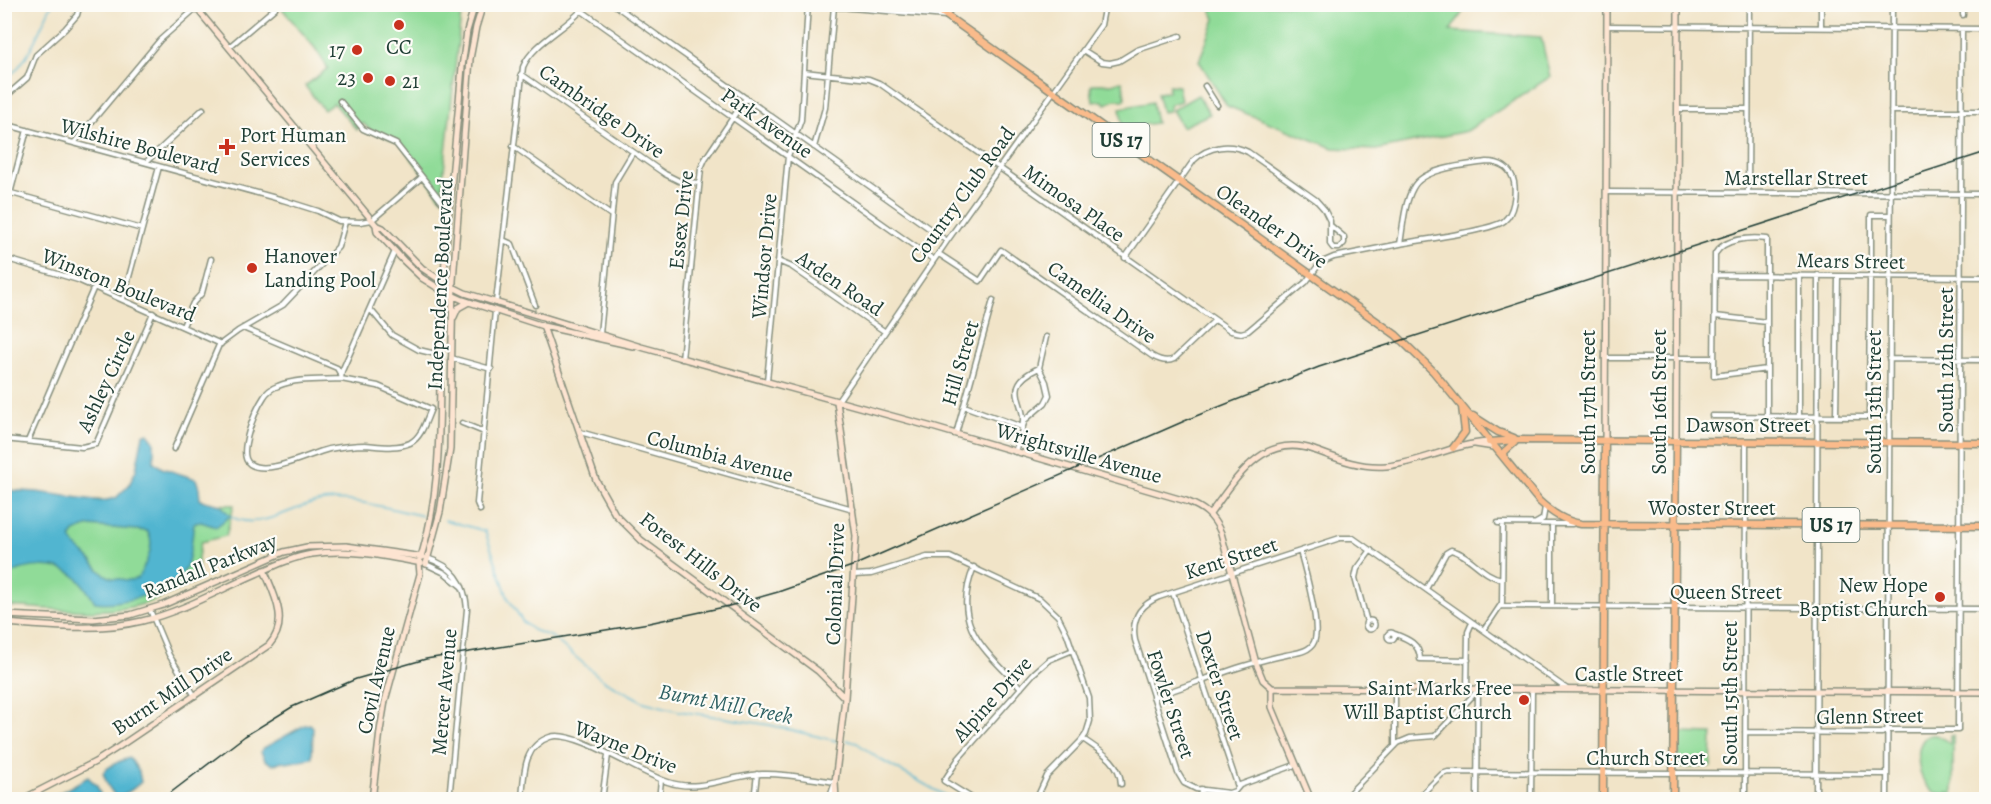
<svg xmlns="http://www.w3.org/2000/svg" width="1991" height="804" viewBox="0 0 1991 804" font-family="Alegreya,serif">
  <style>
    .green { fill: #90db98; stroke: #588c66; stroke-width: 1.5 }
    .water { fill: #51b5d0; stroke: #387982; stroke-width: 1.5; fill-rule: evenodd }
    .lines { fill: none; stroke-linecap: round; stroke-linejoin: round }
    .stream { stroke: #51b5d0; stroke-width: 1.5 }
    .street-casing { stroke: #88907e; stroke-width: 7 }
    .secondary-casing { stroke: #88907e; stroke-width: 8 }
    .primary-casing { stroke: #88907e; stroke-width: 9 }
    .street { stroke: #fff; stroke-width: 4 }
    .secondary { stroke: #fde4d1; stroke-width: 5 }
    .primary { stroke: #fabb8b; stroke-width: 6 }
    .rail { stroke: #1f3d34; stroke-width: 1.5 }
    .poi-dot { fill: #c8321e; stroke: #fdfcf7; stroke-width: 2 }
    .labels { text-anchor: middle; stroke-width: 4.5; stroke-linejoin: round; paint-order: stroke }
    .shield { fill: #fdfcf7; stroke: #62766e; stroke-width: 1.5 }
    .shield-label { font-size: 20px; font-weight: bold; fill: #1f3d34 }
    .poi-label { font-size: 21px; fill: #1f3d34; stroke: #fdfcf7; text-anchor: end }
    .street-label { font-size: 21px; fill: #1f3d34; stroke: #fdfcf7 }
    .water-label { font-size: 22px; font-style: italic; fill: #2e6163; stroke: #fdfcf7 }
  </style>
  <rect width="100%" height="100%" fill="#fdfcf7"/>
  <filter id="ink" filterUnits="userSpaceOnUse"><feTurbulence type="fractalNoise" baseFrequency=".0167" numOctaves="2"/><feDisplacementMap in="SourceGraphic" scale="12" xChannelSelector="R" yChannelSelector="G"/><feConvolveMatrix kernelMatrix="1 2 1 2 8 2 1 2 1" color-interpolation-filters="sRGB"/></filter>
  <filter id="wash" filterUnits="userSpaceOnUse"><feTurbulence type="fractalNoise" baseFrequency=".008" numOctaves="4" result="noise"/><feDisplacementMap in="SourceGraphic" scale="24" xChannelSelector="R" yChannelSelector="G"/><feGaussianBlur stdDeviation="1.35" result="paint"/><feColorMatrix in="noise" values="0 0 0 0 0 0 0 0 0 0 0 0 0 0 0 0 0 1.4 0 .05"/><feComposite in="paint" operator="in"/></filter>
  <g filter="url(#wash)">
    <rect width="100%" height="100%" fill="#f1e4c8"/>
    <path class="green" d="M1468,4L1450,31L1541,37L1550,77L1467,131L1376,150L1333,148L1227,106L1199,61L1215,19L1209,5Z
      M279,5H462L441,198L400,143L370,130L363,123L357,130L334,103L324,110L305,86L328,68L315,48Z
      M1121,81L1123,82L1125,98L1124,100H1115L1106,104L1103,101L1093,102L1091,86L1093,84H1112Z
      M1169,85L1178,86L1181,101L1171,104L1169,111L1162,112L1157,93L1168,92Z
      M1198,95L1210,114L1182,127L1172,110Z
      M1152,102L1156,123L1123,128L1120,108Z
      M4,497L234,505L226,536L201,542L198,557V580C182,587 165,597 147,603C105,617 49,608 5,606Z
      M1679,733L1712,734L1711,767L1679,768Z
      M1950,735H1953V799H1950L1949,793C1908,804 1908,705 1950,744Z"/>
    <path class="water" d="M148,433L154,441V462L162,468L196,479L199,488L200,500L221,505L230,516L216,527L201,522L194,523C192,535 191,559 185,569C172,592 119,606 95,602C90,595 84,585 78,579C59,561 25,564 5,577V490L37,492L102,501L116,498L129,485L136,470L143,435ZM89,526L147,531C157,545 145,565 138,578C132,581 126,580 119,579C103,578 99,569 89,558C82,550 74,548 71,537L74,532Z
      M310,724L313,727L312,758L287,763L282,761L273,765L265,760L261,752L262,749L305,725Z
      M130,758L139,772L141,782C134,788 125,796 115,796L108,786L103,773C108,766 121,760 130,758Z
      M88,777L97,786L102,799H49Z"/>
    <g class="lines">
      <path class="stream" d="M4,78C25,72 42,23 52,4
        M230,516C260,533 293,505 323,501C353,497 394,510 424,516
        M445,520L485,531L508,598L523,622L533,630L552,637L603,680L644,702L679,711L770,725L837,741
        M846,740L857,743L879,759L953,800"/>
    </g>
  </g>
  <g filter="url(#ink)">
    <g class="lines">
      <defs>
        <path id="street" d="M613,4L947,241
          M804,4L946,16L955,4
          M1821,4V27
          M582,11L934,260
          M1963,15V4
          M4,16V22
          M1607,26L1986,29
          M229,47L275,8L272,4
          M1083,50L1102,62L1110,63L1119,61L1137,50L1180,36
          M804,72L869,79L879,83L1231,331L1241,333L1248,331L1306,282L1320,263L1334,257L1400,244
          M521,74L665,174L679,181L699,183
          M1205,86L1217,105
          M4,98L27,78L36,55L65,29L77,15L80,4
          M340,101L363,129L396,144L442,202
          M1678,109H1748
          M1891,111H1986
          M4,124L283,200L318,211L339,221L360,222L372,220L422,177
          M74,143L160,40L196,8
          M513,146L611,215
          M814,147L825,108L834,6
          M146,162L203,109
          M1487,162C1500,162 1511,168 1514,182C1516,194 1514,213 1504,221C1491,231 1419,240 1400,244C1403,227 1404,204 1413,188C1423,168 1466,165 1487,162Z
          M4,191L142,229
          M1606,192L1986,194
          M1748,193L1749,4
          M4,216L27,130
          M503,240L512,244L535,305
          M939,254L980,281L1001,250L1152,356C1159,360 1167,363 1174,359L1214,321
          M4,258L78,280L221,344
          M1125,258L1194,160C1209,146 1229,143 1248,152L1316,200L1324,209L1330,221V244L1333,248H1339L1344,243V237L1331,226
          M778,261L792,267L884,331
          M1716,275L1986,277
          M1871,276V215H1890
          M123,299L159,167
          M496,302L523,67C533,42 570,27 587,4
          M370,309L392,335L419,350L440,355
          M1715,316L1767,322
          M183,326L193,303L202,293L211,259
          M243,328L337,368L341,375
          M600,334L615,182L633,152
          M451,358L491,369
          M1605,358H1714
          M682,359L701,168L705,159L746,98
          M1889,359L1986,360
          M341,379L378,386L431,409C426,420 422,437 410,443C396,449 380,446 365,445C353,445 340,447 329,449C309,454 268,476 250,464C236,455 256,409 264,397C267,392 272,388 278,386C296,378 322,380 341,379Z
          M341,379L342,371L395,251
          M767,381L788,156L801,120L808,4
          M838,401L947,241L1101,25L1105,4
          M964,406L1022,427C1029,403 998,387 1039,368
          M1712,416L1869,417L1870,276
          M1767,416V239C1751,237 1724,238 1715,254L1714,376L1767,369
          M1799,416V275
          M1836,416L1838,276
          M462,423L484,432
          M580,432L853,509
          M956,434L993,300
          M4,439L82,447L96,444L153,313
          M28,441L94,287
          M174,449L219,345L238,331L283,305L338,247L345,222
          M1015,452L1025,420L1045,403L1049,395L1046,382L1039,368L1046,337
          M480,510L477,503L495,311
          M1498,523L1572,524
          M1536,523L1543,519L1545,507
          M427,558C453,566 465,582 467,609L449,800
          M426,564L445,573L462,587
          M974,567C950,625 984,649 1021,688
          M854,575L871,574L927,557H950L1040,599L1058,616L1067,634L1089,698L1090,721L1086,734L1081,741L1047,776L1036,800
          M1426,589L1446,553L1451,550C1470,554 1482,576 1502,579
          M1173,593L1238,787
          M1501,606L1986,609
          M1552,606V525
          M150,610L169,655L195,696
          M1365.5 625a4.5 4.5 0 1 1 9 0a4.5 4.5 0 1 1-9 0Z
          M1367,622L1355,578L1357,569L1371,550
          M1484,630L1502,603L1503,523
          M1387.5 636a3.5 3.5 0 1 1 7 0a3.5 3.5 0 1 1-7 0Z
          M1395,634C1408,639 1420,644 1420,659L1468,660
          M1467,689L1468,632L1471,625L1474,623
          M1153,697C1197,683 1241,664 1286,655C1295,653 1310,652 1314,642C1321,627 1305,569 1300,551
          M1745,732L1882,733L1887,730H1958L1962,29
          M1083,739C1100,751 1120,761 1121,784
          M1395,746V689
          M1295,765L1240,785L1235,791L1229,793L1196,789L1184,783L1178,773L1135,640C1131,619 1140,605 1159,597L1340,538H1353L1567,689
          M522,800C524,776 522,746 550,737C575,729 639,773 668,782C700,793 730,775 762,774C786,773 812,779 835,782L829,800
          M602,800L608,755
          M659,800L661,780
          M754,800L757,774
          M975,800L944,781L959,758L1034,673L1049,660L1073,650
          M1200,800L1201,789
          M1343,800L1398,743L1410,738L1435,736L1478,690
          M1416,800L1442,774L1448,772L1887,774
          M1477,800L1478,689
          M1531,800L1532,690
          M1745,800L1746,442
          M1816,800L1818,275
          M1887,800L1892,4"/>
        <path id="secondary" d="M193,4L376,225L383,228L422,268L443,282L465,293L641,347L932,427L1186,501C1204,508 1213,515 1221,533L1256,663L1263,680L1272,688
          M376,225L377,232L404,261L422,278L443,291L463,300L543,326L633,346
          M454,317L458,308L467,303
          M543,326L596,480L615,514L641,540L818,671L845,698L835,782L836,800
          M837,402L856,536L845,698
          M1605,441L1607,4
          M1676,441L1678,4
          M1475,444L1494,447
          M1210,514C1236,479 1262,432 1314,450C1338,459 1360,468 1386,466C1422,463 1452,444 1489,442
          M419,563C445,485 438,403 441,322C445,237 455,152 462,67L467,31L475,4
          M426,564L440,512L450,449L453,281L470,59L476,27L483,4
          M4,615L93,619L130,615L163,605L284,552L307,547L346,546L423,557
          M4,623C50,626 97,632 142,621C181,612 219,590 256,574C274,566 293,557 312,554C348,548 386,556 421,563
          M1272,688L1986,692
          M1272,688V707L1311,800
          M21,800L95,762L117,748L269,645C290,622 274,594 264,570
          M372,800L380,731L385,701L420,574L419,563"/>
        <path id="primary" d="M930,4L1396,335L1433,371L1539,501C1552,513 1564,521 1581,524L1986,526
          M1473,416L1498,432L1514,438
          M1489,442L1518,440L1986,443
          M1453,448L1465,432L1462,407
          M1505,459L1504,452L1515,442
          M1603,800L1605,441
          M1673,800L1676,441"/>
      </defs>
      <use href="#street" class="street-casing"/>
      <use href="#secondary" class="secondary-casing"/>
      <use href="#primary" class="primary-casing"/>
      <use href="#street" class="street"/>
      <use href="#secondary" class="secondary"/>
      <use href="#primary" class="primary"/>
      <path class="rail" d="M161,800L245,736L292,707L356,679L426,659L649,623L729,606L778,592L855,565L1196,416L1319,367L1986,152"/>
    </g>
  </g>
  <g class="poi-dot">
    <circle cx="399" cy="25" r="6"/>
    <circle cx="357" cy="50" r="6"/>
    <circle cx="368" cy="78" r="6"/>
    <circle cx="390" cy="81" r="6"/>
    <path d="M224 138h6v6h6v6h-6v6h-6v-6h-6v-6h6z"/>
    <circle cx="252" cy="268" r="6"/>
    <circle cx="1940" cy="597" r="6"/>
    <circle cx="1524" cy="700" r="6"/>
  </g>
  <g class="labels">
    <g class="shield">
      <rect x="1092.5" y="123" width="57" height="34" rx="4.5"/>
      <rect x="1802.5" y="508" width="57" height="34" rx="4.5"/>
    </g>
    <g class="shield-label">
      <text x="1121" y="147">US 17</text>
      <text x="1831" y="532">US 17</text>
    </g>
    <g class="poi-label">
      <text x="399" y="54" text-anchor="middle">CC</text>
      <text x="345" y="57">17</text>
      <text x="356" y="85">23</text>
      <text x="402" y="88" text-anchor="start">21</text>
      <text x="240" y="142" text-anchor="start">Port Human<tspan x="240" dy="24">Services</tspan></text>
      <text x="264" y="263" text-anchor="start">Hanover<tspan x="264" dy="24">Landing Pool</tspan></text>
      <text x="1928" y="592">New Hope<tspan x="1928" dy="24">Baptist Church</tspan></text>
      <text x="1512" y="695">Saint Marks Free<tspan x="1512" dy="24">Will Baptist Church</tspan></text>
    </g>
    <g class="street-label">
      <text transform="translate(602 111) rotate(35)" y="7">Cambridge Drive</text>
      <text transform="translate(767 123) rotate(35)" y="7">Park Avenue</text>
      <text transform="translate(140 146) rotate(15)" y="7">Wilshire Boulevard</text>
      <text x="1796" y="185">Marstellar Street</text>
      <text transform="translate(962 195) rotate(-54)" y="7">Country Club Road</text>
      <text transform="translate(1074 203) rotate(35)" y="7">Mimosa Place</text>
      <text transform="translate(681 220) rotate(-84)" y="7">Essex Drive</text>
      <text transform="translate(1272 226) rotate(35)" y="7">Oleander Drive</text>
      <text transform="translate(764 256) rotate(-85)" y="7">Windsor Drive</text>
      <text transform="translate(1851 261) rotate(1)" y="7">Mears Street</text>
      <text transform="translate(840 283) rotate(34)" y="7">Arden Road</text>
      <text transform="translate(440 284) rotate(-87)" y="7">Independence Boulevard</text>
      <text transform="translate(119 285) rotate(22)" y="7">Winston Boulevard</text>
      <text transform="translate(1102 302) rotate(35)" y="7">Camellia Drive</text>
      <text transform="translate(1946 360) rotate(-90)" y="7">South 12th Street</text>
      <text transform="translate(960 363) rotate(-74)" y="7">Hill Street</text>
      <text transform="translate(106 381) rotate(-65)" y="7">Ashley Circle</text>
      <text transform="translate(1588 402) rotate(-90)" y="7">South 17th Street</text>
      <text transform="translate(1659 402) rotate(-90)" y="7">South 16th Street</text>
      <text transform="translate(1874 402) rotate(-90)" y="7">South 13th Street</text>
      <text x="1748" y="432">Dawson Street</text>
      <text transform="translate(1079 453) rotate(16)" y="7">Wrightsville Avenue</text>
      <text transform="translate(720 456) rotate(15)" y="7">Columbia Avenue</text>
      <text x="1712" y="515">Wooster Street</text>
      <text transform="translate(1231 558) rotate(-18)" y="7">Kent Street</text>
      <text transform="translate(701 562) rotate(38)" y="7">Forest Hills Drive</text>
      <text transform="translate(210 566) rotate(-22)" y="7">Randall Parkway</text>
      <text transform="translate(835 584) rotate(-88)" y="7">Colonial Drive</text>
      <text x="1726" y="599">Queen Street</text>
      <text x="1629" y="681">Castle Street</text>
      <text transform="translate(376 680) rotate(-77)" y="7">Covil Avenue</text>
      <text transform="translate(1220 685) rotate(72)" y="7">Dexter Street</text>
      <text transform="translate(172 691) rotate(-34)" y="7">Burnt Mill Drive</text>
      <text transform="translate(444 692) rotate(-85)" y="7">Mercer Avenue</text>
      <text transform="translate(1730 693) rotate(-90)" y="7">South 15th Street</text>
      <text transform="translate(992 699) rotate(-48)" y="7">Alpine Drive</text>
      <text transform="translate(1171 704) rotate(72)" y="7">Fowler Street</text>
      <text transform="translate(1870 716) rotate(-1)" y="7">Glenn Street</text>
      <text transform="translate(626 747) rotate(22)" y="7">Wayne Drive</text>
      <text x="1646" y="765">Church Street</text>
    </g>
    <g class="water-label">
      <text transform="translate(726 703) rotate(11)" y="8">Burnt Mill Creek</text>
    </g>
  </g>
  <rect width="1991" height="804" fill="none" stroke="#fdfcf7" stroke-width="24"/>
</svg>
